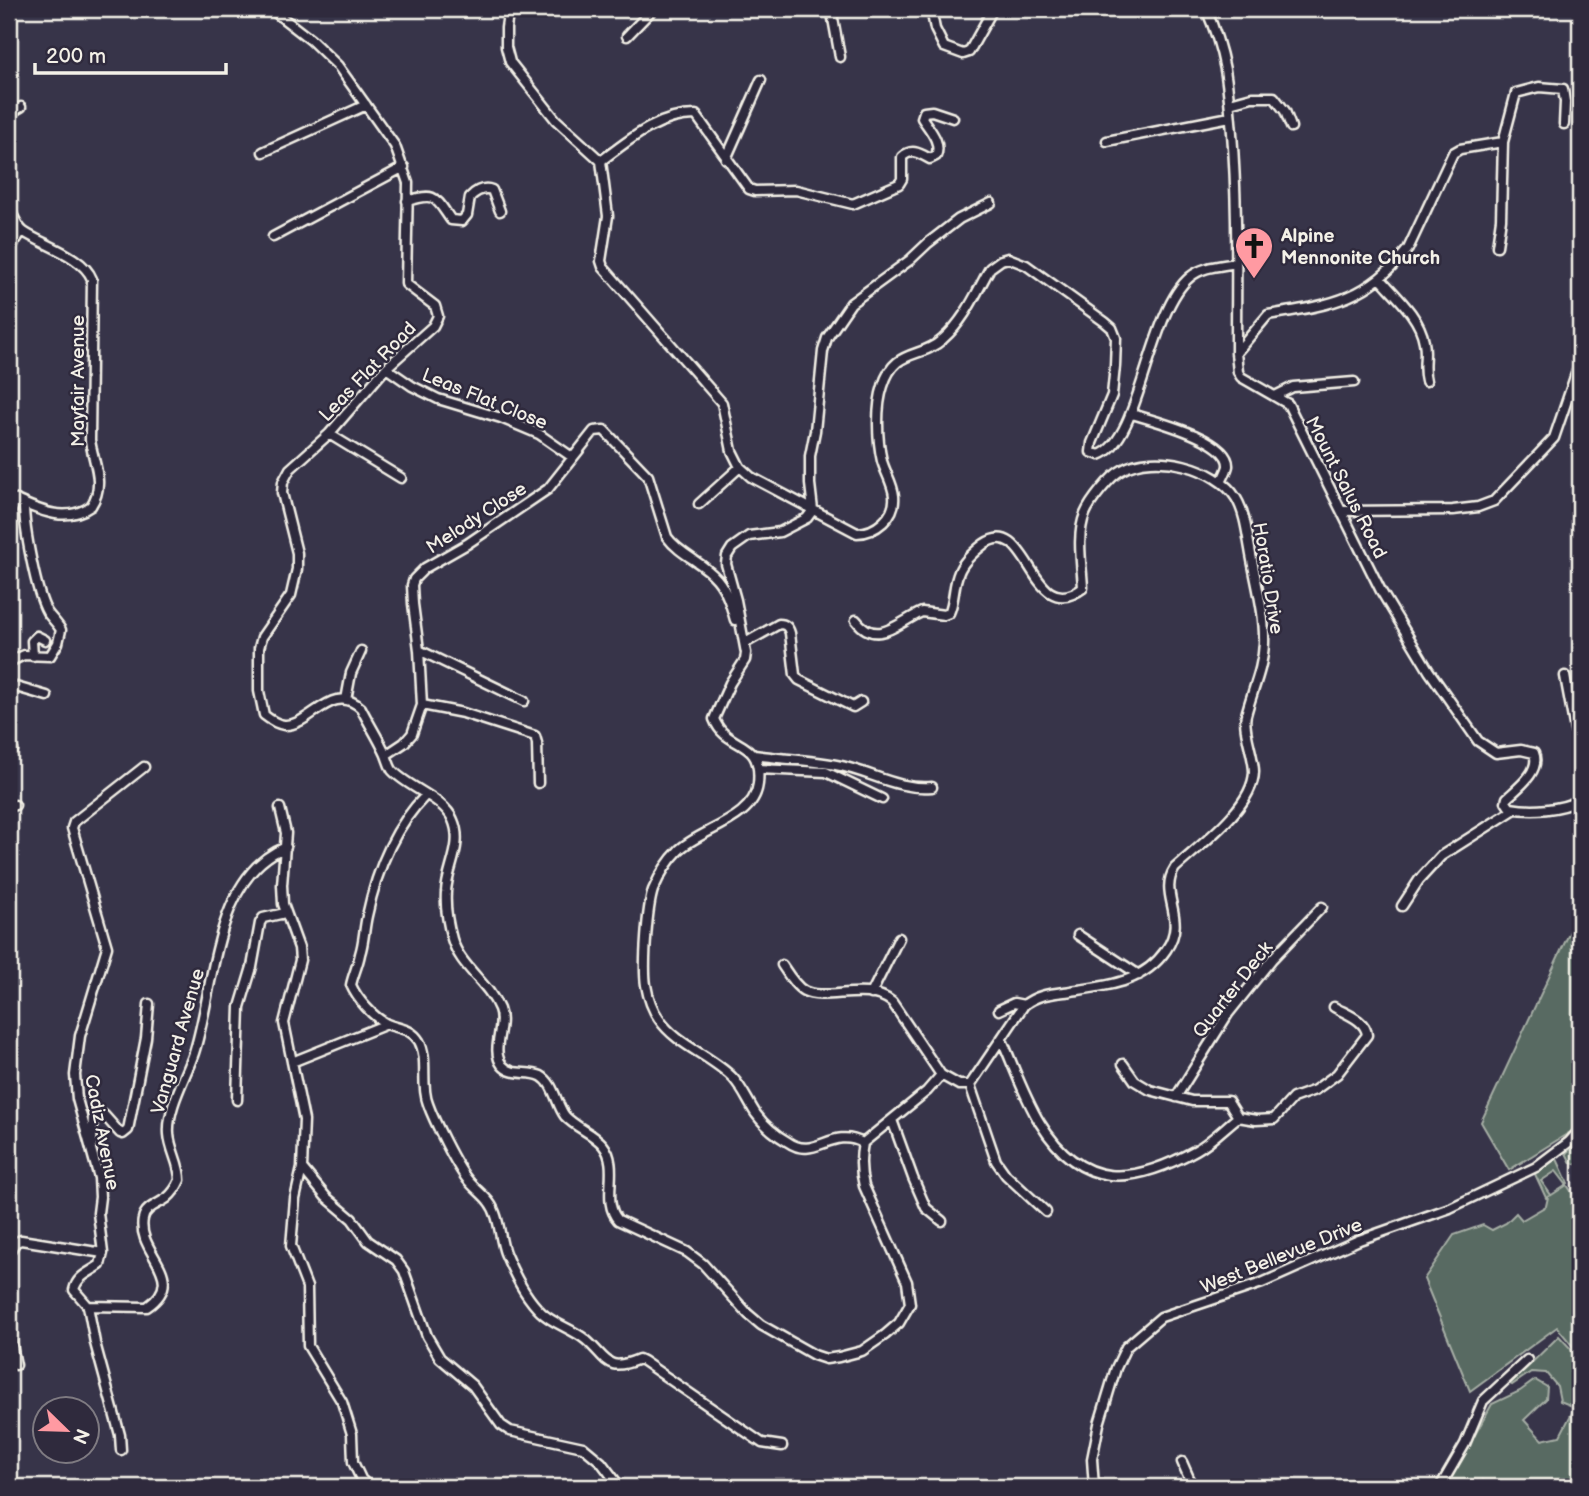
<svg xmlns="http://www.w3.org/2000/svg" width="1589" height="1496" viewBox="0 0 1589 1496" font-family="'Balsamiq Sans',sans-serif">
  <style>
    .green { fill: #586a62; stroke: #a6aea5; stroke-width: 2 }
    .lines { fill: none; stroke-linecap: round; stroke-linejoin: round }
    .minor-casing { stroke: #f4f1e8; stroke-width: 13 }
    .minor { stroke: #2f2a3d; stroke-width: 8 }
    .labels { text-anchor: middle; stroke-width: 5; stroke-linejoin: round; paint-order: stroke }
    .poi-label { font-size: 19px; font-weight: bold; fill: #f4f1e8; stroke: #2f2a3d; text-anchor: start }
    .street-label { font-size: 19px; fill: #f4f1e8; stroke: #2f2a3d }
  </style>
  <rect width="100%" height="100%" fill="#373449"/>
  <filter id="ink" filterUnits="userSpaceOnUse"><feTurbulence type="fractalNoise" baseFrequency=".0143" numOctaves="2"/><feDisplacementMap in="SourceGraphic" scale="14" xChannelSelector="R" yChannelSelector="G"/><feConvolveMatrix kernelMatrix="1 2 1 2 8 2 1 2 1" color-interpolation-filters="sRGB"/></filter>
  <g filter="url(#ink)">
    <path class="green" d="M1580,910V1126L1509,1170L1481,1122Z
      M1580,1142V1168L1579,1165L1571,1163L1566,1153Z
      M1557,1159L1568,1183L1566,1184L1556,1171L1541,1181L1551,1195L1550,1196L1567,1185L1575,1197L1580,1193V1355L1557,1327L1470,1391L1424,1279L1454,1235L1483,1225L1492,1230L1506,1223L1516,1213L1522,1220L1546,1206L1548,1197L1546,1198L1534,1172Z
      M1559,1336L1571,1349L1575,1360L1570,1372L1580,1380V1487H1493L1483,1480L1479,1487H1446L1492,1404L1520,1391L1535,1380L1547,1387L1546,1399L1524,1420L1542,1440L1560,1436L1575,1407L1560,1401L1557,1386L1546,1373L1531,1372L1512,1385L1510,1384Z"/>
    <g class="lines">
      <defs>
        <path id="minor" d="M271,9L311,40L338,66L395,146L408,183L406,284L435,306L438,316L433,326L386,368L329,434L290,469L283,482L282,493L297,553V569L291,595L262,637L259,648V691L264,715C269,719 276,724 284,725C310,727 332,681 361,708C369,724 379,739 386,755C388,760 389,765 392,770C408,788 444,798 453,820C464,845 447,868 446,892C445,907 448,925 452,939C460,967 488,982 499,1009C506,1027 490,1049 502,1065C512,1077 528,1070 541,1076C554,1083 556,1104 565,1116C576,1128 593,1133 603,1145C621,1167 600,1200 618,1220L687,1252L703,1264L748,1314L761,1325L814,1355L826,1359L839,1357L862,1351L885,1335L899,1323L910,1304L907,1282L864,1186C860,1171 860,1158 863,1143L927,1091L941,1075
          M514,9L508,14L506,28V47L510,62L556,120L601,161L608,216L601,261L603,267L722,403L732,451L740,467L751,477L857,533C875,533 896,517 894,496C893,484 885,472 882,461C877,439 876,407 883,386C895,347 920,360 943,339C965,320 976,293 990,268L1001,260L1008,258L1026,265L1105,322L1112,328L1116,338L1115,366L1112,395L1092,443L1091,452L1099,455C1141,441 1148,312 1190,277C1203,266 1221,266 1236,263
          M833,9L832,13L840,57
          M931,9L935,29L944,47L963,54L969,52L993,9
          M1206,9C1226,55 1228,84 1232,133C1238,207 1236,280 1236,353L1238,372L1241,377L1288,404L1381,591L1429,671L1478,741L1496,753L1521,750L1534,753C1541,771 1519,787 1507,798L1506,802L1510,808C1533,812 1560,810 1580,800
          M1462,9H1467
          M627,36L653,9
          M1230,103L1252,97H1274L1285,111L1291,127
          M9,114L21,107
          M1107,141L1230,117
          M263,152L366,105
          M726,159L761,80
          M601,161C630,139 658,115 696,115L749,189L755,191L796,190L853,204L899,184L902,179V157C912,148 919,153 930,159L936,156C942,142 929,129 922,118L924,112L932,111L953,118
          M407,201C436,192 435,197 451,220L462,221L467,215L470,197C476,191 484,187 492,190L500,211
          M9,208C13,215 17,227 24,232C43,245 83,256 92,279L90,440C93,462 106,484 91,506C64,525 35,508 9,497
          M273,237L404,167
          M1497,246L1501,219L1503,142L1516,93L1539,87L1563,89L1565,102L1564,124
          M9,250L22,231
          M1380,278C1396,296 1420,317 1424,342C1427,355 1422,366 1426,381
          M1236,353L1268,315C1329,305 1367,301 1408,249L1453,153L1460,149L1503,142
          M386,368L412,386L438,399L501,418L539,434L572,457
          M1275,396L1293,387L1354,382
          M1132,414C1151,420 1230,439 1228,466C1227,471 1223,478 1221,482
          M329,434L401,478
          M699,504L740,467
          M1342,511L1453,510L1478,507L1494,501L1554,438L1580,362
          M9,515L17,500
          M745,643L779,624C785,624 788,626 790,633L795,675L799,680L853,707L861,702
          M419,650L524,701
          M33,656L32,641L37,636L45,640
          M9,662L24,655L50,656L58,643L61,630C57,623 51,618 47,612C36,593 24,528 24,505
          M1565,676L1575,730L1580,738
          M9,685L47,696
          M346,700L351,673L361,651
          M422,705L463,713L535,736L537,743L538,783
          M9,749L13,750
          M386,755L404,743L412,734L422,705L419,650L413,604L412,585L414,579L425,568L467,544L548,489L594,431L604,430L648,476L667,537C680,555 703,562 717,579C727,591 731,606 735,620
          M754,755C781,759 809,760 836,765C870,771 896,790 932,787
          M758,769L826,772L882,799
          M426,795C394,827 376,873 367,916C364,929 364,942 360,954C358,965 353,975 351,985C357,999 373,1017 387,1024C399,1029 411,1028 419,1041C429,1059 420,1084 428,1104C434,1121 456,1165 467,1179C474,1188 483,1194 489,1202C500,1216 499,1237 505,1253C513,1272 526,1298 541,1312C553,1324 573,1329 586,1340C608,1359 606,1373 639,1359L643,1361L762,1443L782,1446
          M9,807L15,805
          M280,808L286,833L282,885L283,904L299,948L300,960L284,1023L304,1120L302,1168L295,1199L291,1246L307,1287L308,1346L342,1402L352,1434L353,1462L361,1479L369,1487
          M1402,906L1419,880L1441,856L1515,809
          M1078,935L1139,975
          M782,965C788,974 795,986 804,991C825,1002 868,982 892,1002L941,1075L959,1085H970L1024,1005C1037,995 1048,994 1064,992C1103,986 1142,985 1166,950C1189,917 1157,895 1175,868C1200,845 1253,807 1254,772C1254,755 1242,729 1246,715C1252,691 1263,669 1264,643C1265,612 1255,580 1250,549C1247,533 1245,513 1236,498C1217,467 1154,451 1122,470C1110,476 1090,502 1085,514C1076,536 1082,565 1083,588C1030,627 1030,513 984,544C975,551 963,561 959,572C953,585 955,600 949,613L944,615L922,612C900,621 877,648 856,620
          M871,994L899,938
          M999,1010L1014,1003L1024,1005
          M1002,1040C1014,1067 1024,1097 1040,1123C1082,1191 1133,1185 1196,1150C1211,1142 1225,1127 1238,1117L1228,1101H1192L1150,1090L1135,1081L1123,1064
          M292,1062L387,1024
          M970,1085L996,1161L1006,1175L1046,1212
          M1176,1097L1228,1014L1272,959L1322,907
          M237,1100L240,1007L252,967L260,923L263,918L285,913
          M1238,1117L1256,1120L1274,1119L1293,1098L1315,1090L1337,1074L1367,1035C1366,1020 1346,1014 1334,1007
          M892,1120L913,1178L926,1208L942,1221
          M863,1143C831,1126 815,1161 788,1142C776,1135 764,1125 756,1114C748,1102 743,1089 733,1078C712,1056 676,1045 659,1019C652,1009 648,997 646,985C643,966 647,908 653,890C659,876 668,861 679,850C701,829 754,820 758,784C763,736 727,752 714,719L730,683L745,660L746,653L736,600L726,564L727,556L732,548L749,536L780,532L807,518L813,510L810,484V456L815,431L823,351L827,338L851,303L910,260L928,243L959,219L991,203
          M92,1145L93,1114L96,1111L104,1115L120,1133L123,1134L128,1130L146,1038L149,1004
          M302,1168L326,1197L352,1219L368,1241L396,1260L404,1271L427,1336L440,1358L473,1386L501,1425L510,1431L583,1447L601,1462L620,1487
          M9,1252L16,1242L21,1240L103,1253L100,1265C89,1273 77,1276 74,1290L88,1306
          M103,1253L98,1213L100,1197L99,1178L77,1099L75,1075L80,1036L107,947L72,828L74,822L144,767
          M88,1306L147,1307C190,1277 136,1253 143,1219C145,1207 159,1204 167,1198C173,1193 177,1187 180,1180C180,1164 170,1150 169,1134C167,1108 186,1077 194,1053C215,988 213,876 286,847
          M88,1306L95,1343L120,1435L121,1450
          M9,1331L16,1365
          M1182,1462L1193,1487
          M1094,1487L1092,1459L1099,1424L1116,1368L1126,1347L1161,1317L1262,1283L1359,1240L1450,1208L1536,1167L1569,1142L1580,1130
          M1440,1487L1465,1444L1483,1401L1527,1360"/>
      </defs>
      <use href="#minor" class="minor-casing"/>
      <use href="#minor" class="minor"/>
    </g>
  </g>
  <defs>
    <symbol id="church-pin" viewBox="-11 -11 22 30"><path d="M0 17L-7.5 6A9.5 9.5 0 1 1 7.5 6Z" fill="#ff9aa2" stroke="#2f2a3d"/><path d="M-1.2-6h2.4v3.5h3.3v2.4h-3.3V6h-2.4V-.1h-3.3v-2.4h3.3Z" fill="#111"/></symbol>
  </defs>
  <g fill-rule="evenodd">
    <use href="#church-pin" x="1232" y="224" width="44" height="60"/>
  </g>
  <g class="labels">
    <g class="poi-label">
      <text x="1281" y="242">Alpine<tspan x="1281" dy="22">Mennonite Church</tspan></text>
    </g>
    <g class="street-label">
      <text transform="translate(367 371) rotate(-46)" y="7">Leas Flat Road</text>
      <text transform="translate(77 381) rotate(-90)" y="7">Mayfair Avenue</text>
      <text transform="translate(485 398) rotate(22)" y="7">Leas Flat Close</text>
      <text transform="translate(1347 487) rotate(63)" y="7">Mount Salus Road</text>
      <text transform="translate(476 517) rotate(-33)" y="7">Melody Close</text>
      <text transform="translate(1269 578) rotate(81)" y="7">Horatio Drive</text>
      <text transform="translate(1232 989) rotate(-52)" y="7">Quarter Deck</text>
      <text transform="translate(177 1041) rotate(-74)" y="7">Vanguard Avenue</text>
      <text transform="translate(103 1132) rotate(79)" y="7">Cadiz Avenue</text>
      <text transform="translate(1281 1255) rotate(-22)" y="7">West Bellevue Drive</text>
    </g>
  </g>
  <rect width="1589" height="1496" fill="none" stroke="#2f2a3d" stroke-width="35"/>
  <rect x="18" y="18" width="1554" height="1461" fill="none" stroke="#f4f1e8" stroke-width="2.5" filter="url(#ink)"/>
  <g transform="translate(66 1430) rotate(113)"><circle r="33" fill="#2f2a3d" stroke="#7e7a81" stroke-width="2"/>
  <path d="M0-5L12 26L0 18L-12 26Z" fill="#ff9aa2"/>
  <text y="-10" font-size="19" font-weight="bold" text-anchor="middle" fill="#f4f1e8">N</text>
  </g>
  <path d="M35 63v10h191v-10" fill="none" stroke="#f4f1e8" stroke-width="3.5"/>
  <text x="46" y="63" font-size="21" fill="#f4f1e8" stroke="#2f2a3d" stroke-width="5" paint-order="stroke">200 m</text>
</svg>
